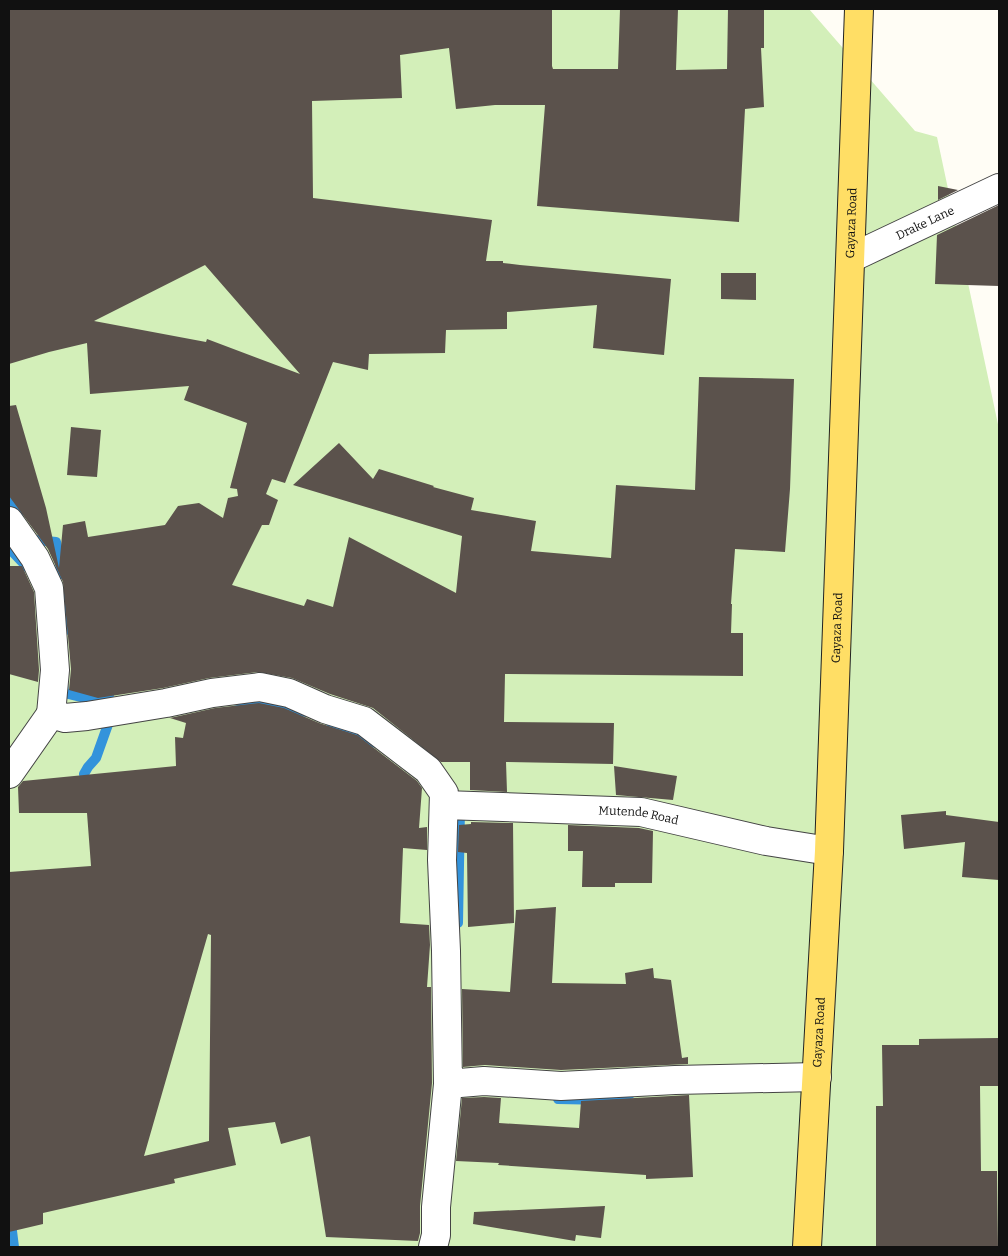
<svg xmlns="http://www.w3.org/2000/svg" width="1008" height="1256" viewBox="0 0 1008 1256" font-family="Bitter,serif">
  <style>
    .green { fill: #d3efb9 }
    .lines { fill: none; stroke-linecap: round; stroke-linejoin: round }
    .stream { stroke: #3393db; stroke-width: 10 }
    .building { fill: #5b524c; fill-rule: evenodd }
    .street-casing { stroke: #444; stroke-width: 30 }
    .primary-casing { stroke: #222; stroke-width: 30 }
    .street { stroke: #fff; stroke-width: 28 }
    .primary { stroke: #ffde65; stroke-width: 28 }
    .labels { text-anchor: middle; stroke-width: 5; stroke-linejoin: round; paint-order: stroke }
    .street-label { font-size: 12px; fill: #111; stroke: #fff }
  </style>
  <rect width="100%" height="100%" fill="#fffdf5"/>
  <path class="green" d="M9,9H809L915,131L937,137L999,429V1247H9Z"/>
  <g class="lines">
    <path class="stream" d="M9,491L20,521
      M26,539L56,542L62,574
      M9,548L27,567
      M64,631L65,593
      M63,683L64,693L89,699L109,695
      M234,700L285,710L309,712
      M329,721L343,731L376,743
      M88,787L84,774L88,767L96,758L111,716
      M458,923L460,808
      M558,1099L608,1100L620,1096L630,1094
      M9,1207L14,1247"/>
  </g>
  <path class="building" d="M9,9H552V66L553,69H618L620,9H678L676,70L727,69L728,9H764V48H761L764,107L745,109L739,222L537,206L545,105H495L456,109L449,48L400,55L402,98L312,101L313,198L492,220L486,261H503V263L520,265L671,279L664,355L593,348L597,305L507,312V329L446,330L445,353L369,354L368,370L333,362L285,483L272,479L266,494L278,500L269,525H262L232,585L304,606L307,599L333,607L349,537L456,593L462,536L293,485L339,443L373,479L379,469L434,486L433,487L474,498L471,510L536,521L531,551L611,558L616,485L695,490L699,377L794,379L790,489L785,552L735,549L731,604H732L731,633H743V676L505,674L504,722L614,723L613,764L506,762L507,792L470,790V762H441L373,708L330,694L292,678L258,672L209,678L163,688L98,698L69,690L71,669L63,582L48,549L9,496V406L16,405L46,508L59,568L63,525L85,521L88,537L165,525L178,506L199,503L223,518L228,498L238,496L237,489L230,488L247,423L184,400L189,386L90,394L87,343L49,352L9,364ZM205,265L300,374L207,339L206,342L94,321Z
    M938,186L958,190L938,200Z
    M999,205V286L935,284L937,235Z
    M721,273H756V300L721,299Z
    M71,427L101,430L97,477L67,475Z
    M9,566H22L34,592L39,670L38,682L9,674Z
    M259,703L284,708L319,723L357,735L417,781L422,788L419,828L427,827V850L403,848L400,923L429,925L430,945L427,987H431L432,1083L420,1206V1233L418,1241L326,1237L310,1136L281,1144L275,1122L228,1128L236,1165L174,1179L175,1183L43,1213V1224L9,1232V872L91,866L87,813H19L18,787L23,781L176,766L175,737L183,738L186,723L170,718L215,708ZM208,934L211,935L209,1141L144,1156Z
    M614,766L677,776L673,800L616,795Z
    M946,811V815L999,822V880L962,877L965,842L904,849L901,815Z
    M471,822L513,823L514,923L468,927L467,853L458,852L459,825L471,824Z
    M568,825L639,828L653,831L652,883H615V887H582L583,851H568Z
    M556,907L552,983L626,984L625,973L653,968L654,978L671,980L682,1058L688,1057V1064L561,1070L485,1065L463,1067L462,989L510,992L516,910Z
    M999,1038V1086H980L981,1171H997L998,1247H876V1106H883L882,1045H919V1039Z
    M689,1095L693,1177L646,1179V1175L498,1165L499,1163L456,1161L462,1098L484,1097L501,1098L499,1123L579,1128L581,1101Z
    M605,1206L601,1238L576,1235L575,1241L473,1224L474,1212Z"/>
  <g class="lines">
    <defs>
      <g id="street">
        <path id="s1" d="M851,258L999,188"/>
        <path d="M9,521L35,558L49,588L55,670L51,714L65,718L87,716L166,703L212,693L260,687L289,693L325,709L364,721L428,770L444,793L442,860L446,951L448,1084L484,1081L561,1086L675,1080L817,1077"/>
        <path d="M9,774L51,714"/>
        <path id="s2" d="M444,805L641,812L766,841L829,851"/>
        <path d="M433,1247L436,1235V1207L448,1084"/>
      </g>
      <g id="primary">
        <path id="s3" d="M807,1247L829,851L859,9"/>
      </g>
    </defs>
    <use href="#street" class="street-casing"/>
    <use href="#primary" class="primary-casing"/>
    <use href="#street" class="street"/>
    <use href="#primary" class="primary"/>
  </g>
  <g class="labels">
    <g class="street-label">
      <text dy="4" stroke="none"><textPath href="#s3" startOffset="1025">Gayaza Road</textPath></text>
      <text dy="4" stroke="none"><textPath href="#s1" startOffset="82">Drake Lane</textPath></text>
      <text dy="4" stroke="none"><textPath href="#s3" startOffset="620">Gayaza Road</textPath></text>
      <text dy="4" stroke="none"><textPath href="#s2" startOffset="195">Mutende Road</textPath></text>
      <text dy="4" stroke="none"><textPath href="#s3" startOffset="215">Gayaza Road</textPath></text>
    </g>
  </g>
  <rect width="1008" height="1256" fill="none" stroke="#111111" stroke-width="20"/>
</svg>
